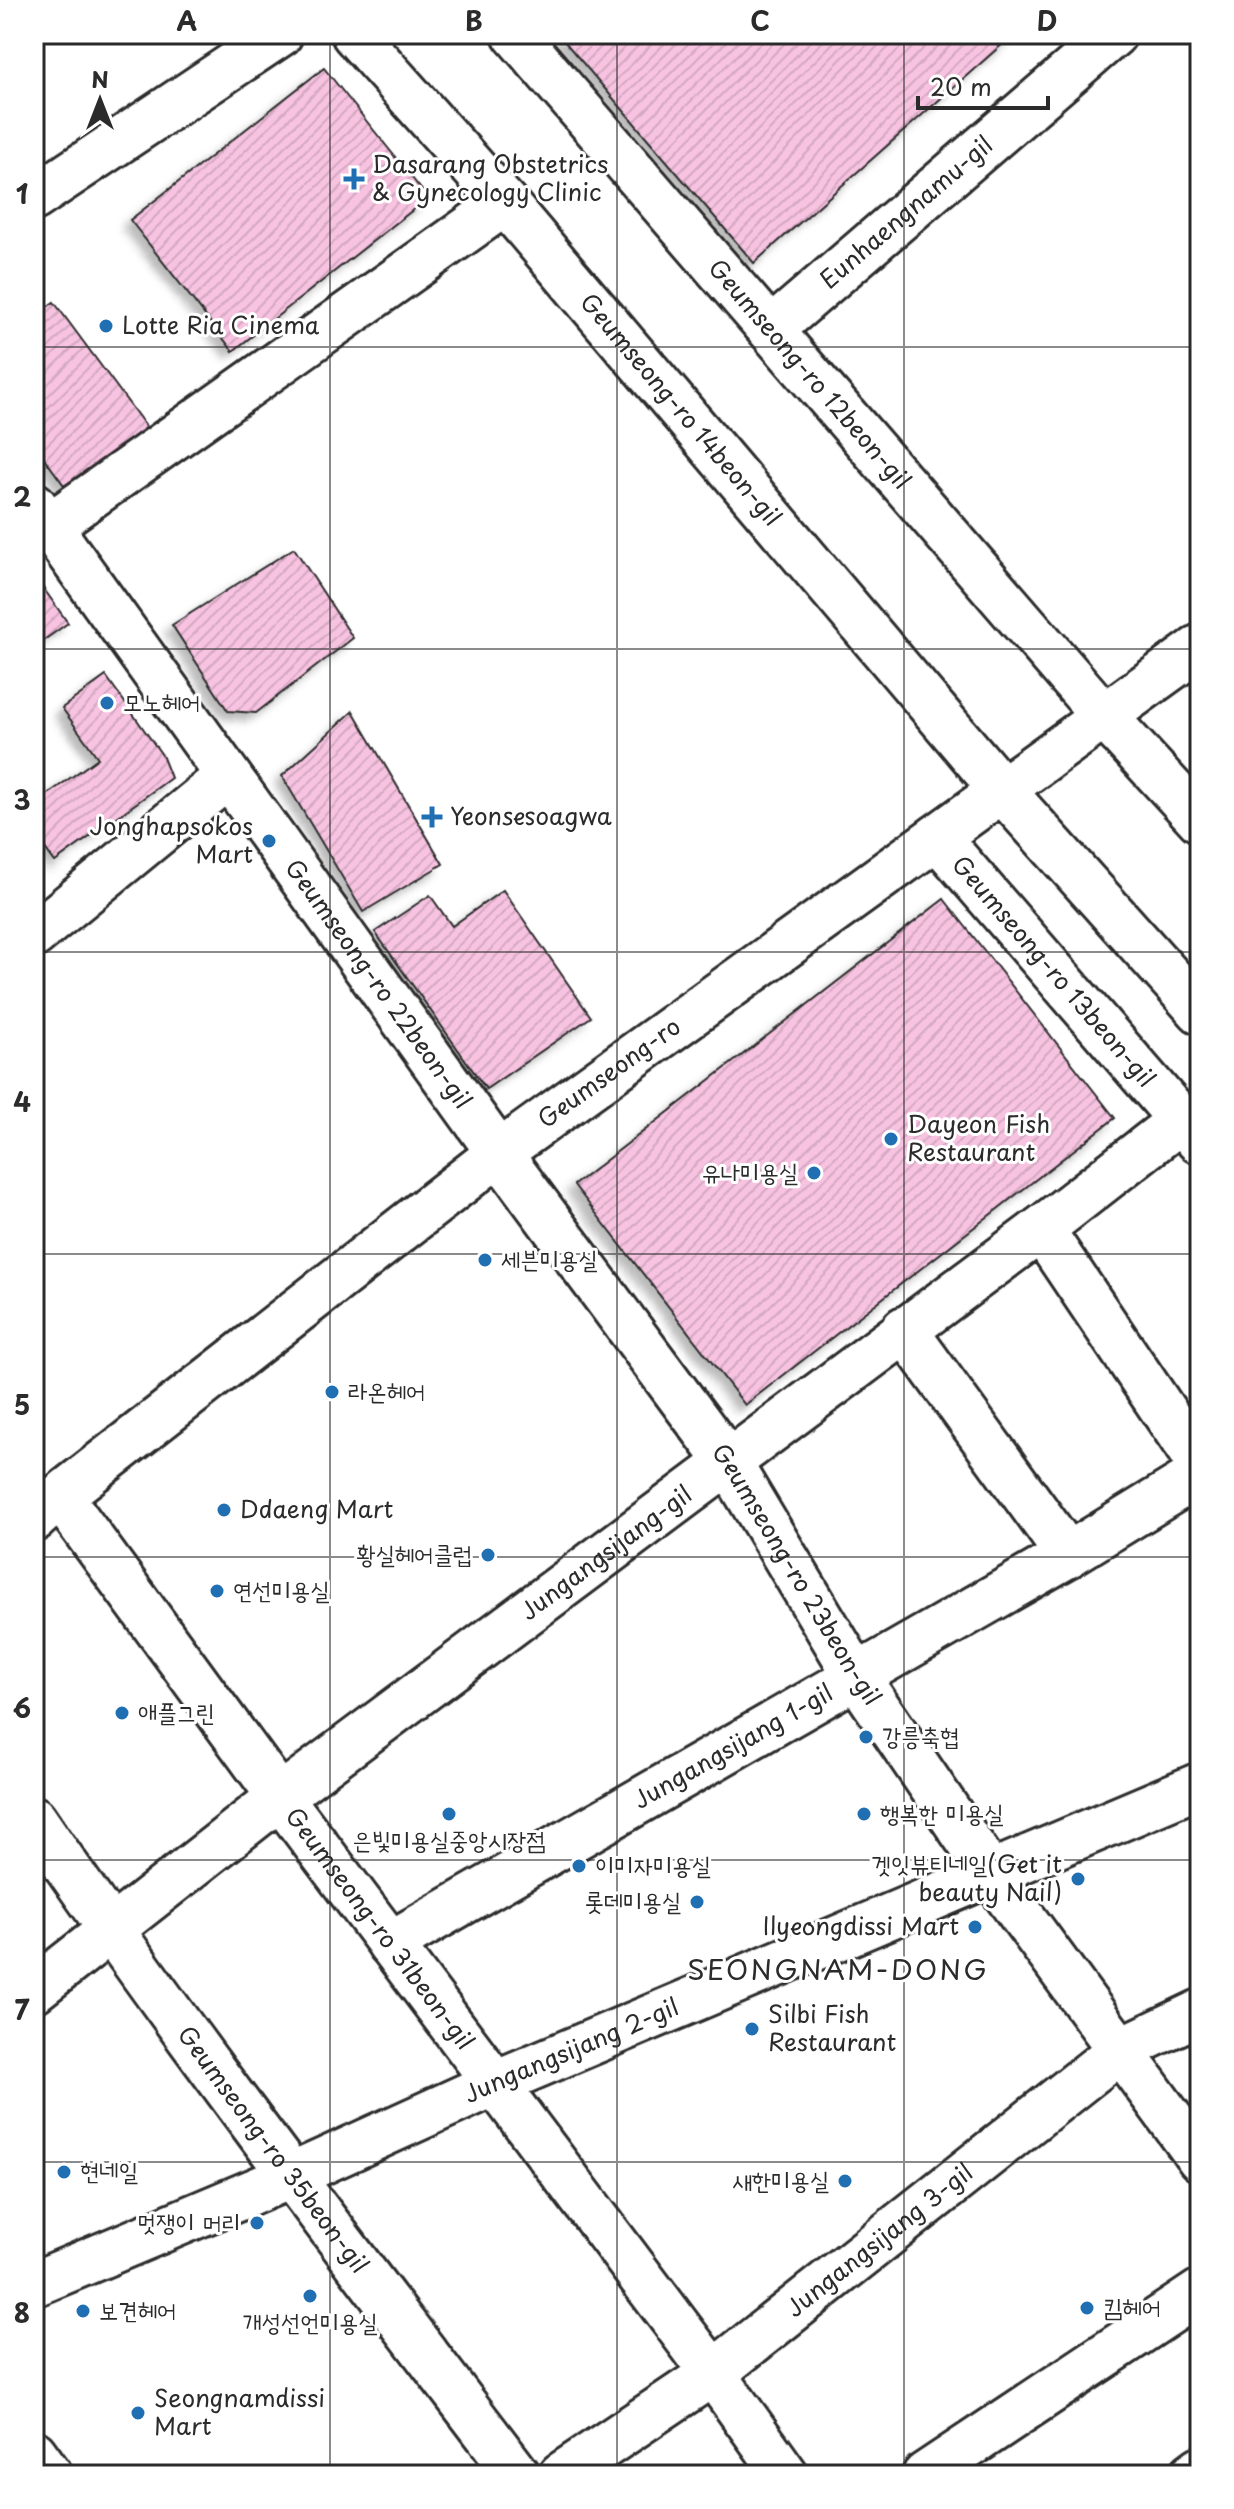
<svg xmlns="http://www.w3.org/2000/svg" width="1234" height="2509" viewBox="0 0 1234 2509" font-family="'Playpen Sans','Poor Story',sans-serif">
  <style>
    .building { fill: url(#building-hatch); stroke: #2b2b2b; stroke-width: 2; filter: url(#shadow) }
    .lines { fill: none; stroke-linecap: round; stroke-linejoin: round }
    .minor-casing { stroke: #2b2b2b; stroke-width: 50 }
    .major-casing { stroke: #2b2b2b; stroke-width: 50 }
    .minor { stroke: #fff; stroke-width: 44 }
    .major { stroke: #fff; stroke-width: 44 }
    .grid { fill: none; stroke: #2b2b2b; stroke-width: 2; stroke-opacity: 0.55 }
    .poi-dot { fill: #1f6fb2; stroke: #fff; stroke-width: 3 }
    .labels { text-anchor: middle; stroke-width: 6; stroke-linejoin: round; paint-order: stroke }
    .poi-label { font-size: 24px; fill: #2b2b2b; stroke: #fff; text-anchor: start }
    .street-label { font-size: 24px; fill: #2b2b2b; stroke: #fff }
    .quarter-label { font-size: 28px; letter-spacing: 2px; fill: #2b2b2b; stroke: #fff }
    .neatline { fill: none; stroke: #2b2b2b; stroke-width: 3 }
    .grid-label { font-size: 26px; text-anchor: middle; font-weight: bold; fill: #2b2b2b }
  </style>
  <defs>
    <pattern id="building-hatch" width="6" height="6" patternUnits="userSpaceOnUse" patternTransform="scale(2)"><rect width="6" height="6" fill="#f7c3e1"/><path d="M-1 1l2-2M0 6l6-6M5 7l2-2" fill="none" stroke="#d4a8c1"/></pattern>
    <filter id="shadow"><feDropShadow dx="-7" dy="7" stdDeviation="4" flood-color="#0004"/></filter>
  </defs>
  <rect width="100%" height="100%" fill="#fff"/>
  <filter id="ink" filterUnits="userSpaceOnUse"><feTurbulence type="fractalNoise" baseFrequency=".0125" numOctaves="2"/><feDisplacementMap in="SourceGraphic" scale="16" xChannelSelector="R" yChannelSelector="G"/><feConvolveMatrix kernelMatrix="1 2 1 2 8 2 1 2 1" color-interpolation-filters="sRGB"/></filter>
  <g filter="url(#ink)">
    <path class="building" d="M558,34H1014L754,263Z
      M324,68L428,198L233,351L130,220Z
      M54,302L147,428L66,488L34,444V316Z
      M294,548L353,638L256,713L228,711L172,625Z
      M34,575L68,623L34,647Z
      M106,676L162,755L171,778L55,862L34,833V804L98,758L62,708Z
      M353,711L443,864L363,912L282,776Z
      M503,890L591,1017L486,1089L375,932L430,895L452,926Z
      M944,899L1115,1118L745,1405L574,1185Z"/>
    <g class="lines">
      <defs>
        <g id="minor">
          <path id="s1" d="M354,34L505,203L1002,790L1200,1011"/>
          <path id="s2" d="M515,34L1104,716L1200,820"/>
          <path id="s3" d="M772,329L1114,34"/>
          <path id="s4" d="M34,505L499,1153L729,1463L857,1677L991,1874L1200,2159"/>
          <path d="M49,526L505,203"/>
          <path id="s5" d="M937,837L1199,1141"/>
          <path d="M34,935L228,776"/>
          <path d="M1041,1229L1200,1465"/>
          <path d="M904,1329L1068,1555"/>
          <path id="s6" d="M60,1496L280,1797L713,2373L786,2475"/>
          <path id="s7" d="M34,1519L60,1496L499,1153L1200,647"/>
          <path id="s8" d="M34,1819C188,2044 354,2259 518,2475"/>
          <path id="s9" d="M390,1944L1068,1555L1200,1474"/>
          <path id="s10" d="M34,1990L280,1797L1041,1229L1181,1120"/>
          <path id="s11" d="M34,2284L291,2176L493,2084L1200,1785"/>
          <path d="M34,2453L50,2475"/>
          <path id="s12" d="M561,2475L713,2373L1120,2050L1200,2012"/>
          <path d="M925,2475L1200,2292"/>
          <path d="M1192,2475L1200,2469"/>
        </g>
        <path id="major" d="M34,198L280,34"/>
      </defs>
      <use href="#minor" class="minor-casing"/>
      <use href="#major" class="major-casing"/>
      <use href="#minor" class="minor"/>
      <use href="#major" class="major"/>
    </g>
  </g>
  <path class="grid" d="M330,34V2475M617,34V2475M904,34V2475M34,347H1200M34,649H1200M34,952H1200M34,1254H1200M34,1557H1200M34,1860H1200M34,2162H1200"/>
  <g class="poi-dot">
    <path d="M350 167h8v8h8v8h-8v8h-8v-8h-8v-8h8z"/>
    <circle cx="106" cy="326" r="8"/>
    <circle cx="107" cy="703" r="8"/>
    <path d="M428 805h8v8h8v8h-8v8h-8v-8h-8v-8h8z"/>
    <circle cx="269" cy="841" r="8"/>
    <circle cx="891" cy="1139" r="8"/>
    <circle cx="814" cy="1173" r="8"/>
    <circle cx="485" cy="1260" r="8"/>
    <circle cx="332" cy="1392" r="8"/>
    <circle cx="224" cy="1510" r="8"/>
    <circle cx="488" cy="1555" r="8"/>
    <circle cx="217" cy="1591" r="8"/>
    <circle cx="122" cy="1713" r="8"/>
    <circle cx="866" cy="1737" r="8"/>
    <circle cx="449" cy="1814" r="8"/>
    <circle cx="864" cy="1814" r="8"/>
    <circle cx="579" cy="1866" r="8"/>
    <circle cx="1078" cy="1879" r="8"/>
    <circle cx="697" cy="1902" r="8"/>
    <circle cx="975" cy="1927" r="8"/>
    <circle cx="752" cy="2029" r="8"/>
    <circle cx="64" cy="2172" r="8"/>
    <circle cx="845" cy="2181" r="8"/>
    <circle cx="257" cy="2223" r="8"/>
    <circle cx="310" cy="2296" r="8"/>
    <circle cx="1087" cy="2308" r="8"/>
    <circle cx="83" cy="2311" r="8"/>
    <circle cx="138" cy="2413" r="8"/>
  </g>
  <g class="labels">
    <g class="poi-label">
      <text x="372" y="173">Dasarang Obstetrics<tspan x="372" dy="28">&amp; Gynecology Clinic</tspan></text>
      <text x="122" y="334">Lotte Ria Cinema</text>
      <text x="123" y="711">모노헤어</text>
      <text x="450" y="825">Yeonsesoagwa</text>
      <text x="253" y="835" text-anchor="end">Jonghapsokos<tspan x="253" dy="28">Mart</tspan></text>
      <text x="907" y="1133">Dayeon Fish<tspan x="907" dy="28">Restaurant</tspan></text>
      <text x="798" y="1181" text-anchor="end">유나미용실</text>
      <text x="501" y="1268">세븐미용실</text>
      <text x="348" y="1400">라온헤어</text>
      <text x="240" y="1518">Ddaeng Mart</text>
      <text x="472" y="1563" text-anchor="end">황실헤어클럽</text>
      <text x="233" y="1599">연선미용실</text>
      <text x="138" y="1721">애플그린</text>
      <text x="882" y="1745">강릉축협</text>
      <text x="880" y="1822">행복한 미용실</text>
      <text x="449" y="1849" text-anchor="middle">은빛미용실중앙시장점</text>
      <text x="1062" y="1873" text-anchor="end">겟잇뷰티네일(Get it<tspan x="1062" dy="28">beauty Nail)</tspan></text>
      <text x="595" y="1874">이미자미용실</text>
      <text x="681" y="1910" text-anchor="end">롯데미용실</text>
      <text x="959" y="1935" text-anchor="end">Ilyeongdissi Mart</text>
      <text x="768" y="2023">Silbi Fish<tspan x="768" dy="28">Restaurant</tspan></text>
      <text x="80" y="2180">현네일</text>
      <text x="829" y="2189" text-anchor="end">새한미용실</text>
      <text x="241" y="2231" text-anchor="end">멋쟁이 머리</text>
      <text x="1103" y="2316">킴헤어</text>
      <text x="99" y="2319">보견헤어</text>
      <text x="310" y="2331" text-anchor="middle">개성선언미용실</text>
      <text x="154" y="2407">Seongnamdissi<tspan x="154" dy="28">Mart</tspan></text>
    </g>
    <g class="street-label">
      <text dy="8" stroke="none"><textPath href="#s3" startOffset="178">Eunhaengnamu-gil</textPath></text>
      <text dy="8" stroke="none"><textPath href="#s2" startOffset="450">Geumseong-ro 12beon-gil</textPath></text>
      <text dy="8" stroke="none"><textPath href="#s1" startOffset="498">Geumseong-ro 14beon-gil</textPath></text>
      <text dy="8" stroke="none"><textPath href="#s5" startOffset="178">Geumseong-ro 13beon-gil</textPath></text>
      <text dy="8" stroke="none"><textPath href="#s4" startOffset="590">Geumseong-ro 22beon-gil</textPath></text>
      <text dy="8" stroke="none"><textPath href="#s7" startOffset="728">Geumseong-ro</textPath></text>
      <text dy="8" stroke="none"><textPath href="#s10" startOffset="720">Jungangsijang-gil</textPath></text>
      <text dy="8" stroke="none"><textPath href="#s4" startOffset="1314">Geumseong-ro 23beon-gil</textPath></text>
      <text dy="8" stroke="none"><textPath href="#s9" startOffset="396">Jungangsijang 1-gil</textPath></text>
      <text dy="8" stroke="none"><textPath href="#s6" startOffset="538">Geumseong-ro 31beon-gil</textPath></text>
      <text dy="8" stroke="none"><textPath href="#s11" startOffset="586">Jungangsijang 2-gil</textPath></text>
      <text dy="8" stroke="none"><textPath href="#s8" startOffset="408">Geumseong-ro 35beon-gil</textPath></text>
      <text dy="8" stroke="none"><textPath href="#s12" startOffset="396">Jungangsijang 3-gil</textPath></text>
    </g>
    <g class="quarter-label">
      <text x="838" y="1980">SEONGNAM-DONG</text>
    </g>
  </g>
  <rect width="1234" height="2509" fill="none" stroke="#fff" stroke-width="88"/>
  <g transform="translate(100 100)" stroke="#ffffff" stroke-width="6" paint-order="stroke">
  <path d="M0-6L14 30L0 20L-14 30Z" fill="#2b2b2b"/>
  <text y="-12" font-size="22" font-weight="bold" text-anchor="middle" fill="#2b2b2b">N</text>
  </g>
  <path d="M918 96v12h130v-12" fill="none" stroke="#2b2b2b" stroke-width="4"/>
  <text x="930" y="96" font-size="24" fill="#2b2b2b" stroke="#ffffff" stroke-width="6" paint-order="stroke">20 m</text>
  <rect x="44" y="44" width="1146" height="2421" class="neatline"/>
  <g class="grid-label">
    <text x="187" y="31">A</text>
    <text x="474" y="31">B</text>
    <text x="760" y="31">C</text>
    <text x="1047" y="31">D</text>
    <text x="22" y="204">1</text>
    <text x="22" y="507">2</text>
    <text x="22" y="810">3</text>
    <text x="22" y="1112">4</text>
    <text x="22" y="1415">5</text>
    <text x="22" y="1718">6</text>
    <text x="22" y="2020">7</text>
    <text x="22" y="2323">8</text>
  </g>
</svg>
